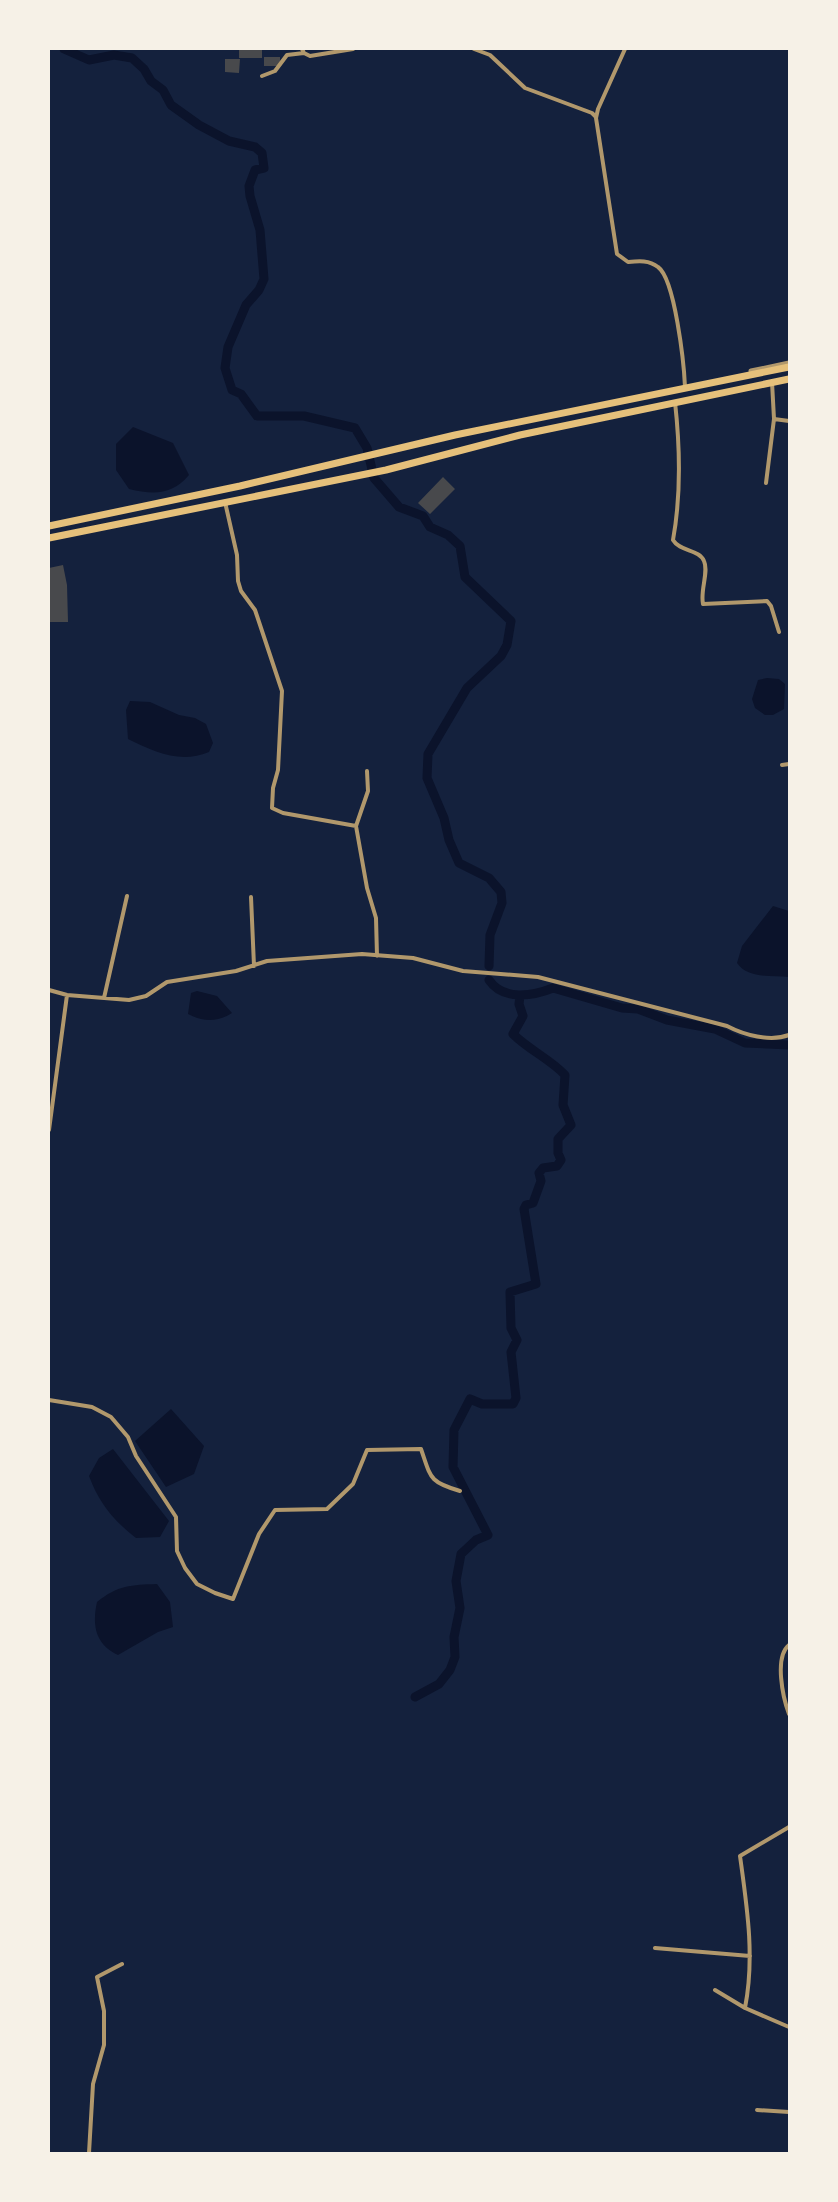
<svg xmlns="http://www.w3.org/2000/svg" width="838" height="2202" viewBox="0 0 838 2202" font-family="'Nunito Sans',sans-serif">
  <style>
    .water { fill: #0b132b }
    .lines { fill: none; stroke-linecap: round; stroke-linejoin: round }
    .canal { stroke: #0b132b; stroke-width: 9 }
    .building { fill: #48494c }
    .minor { stroke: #b1986c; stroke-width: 4 }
    .tertiary { stroke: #b1986c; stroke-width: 5 }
    .trunk { stroke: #e5c07b; stroke-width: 7 }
  </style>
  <rect width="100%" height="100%" fill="#14213d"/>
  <path class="water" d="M133,427L173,443L189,475C172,495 154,495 129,489L116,470V444Z
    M767,678L779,679L785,684L784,709L773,715H765L755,708L752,699L758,680Z
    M130,701L150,702L179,715L195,718L206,724L213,743L209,752C180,764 155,752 128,739L126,710Z
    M773,906L789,911V977C771,975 748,979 737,963L742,946Z
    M197,991L217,996L232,1013C218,1022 203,1022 188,1014L191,993Z
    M171,1409L204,1446L194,1474L166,1487L135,1441Z
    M113,1449L169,1521L160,1537L136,1538C113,1520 99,1503 89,1476L99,1458Z
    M157,1584L170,1602L173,1627L158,1632L118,1655C95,1644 92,1625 97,1602C118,1585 131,1585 157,1584Z"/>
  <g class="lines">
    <path class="canal" d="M64,49L89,60L114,55L132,58L144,69L151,81L163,90L171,105L199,125L229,141L255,147L262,153L264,168L255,170L249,186L250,196L260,230L264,279L259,290L246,305L228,347L225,368L232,390L241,394L257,416H304L355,428L367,448L374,478L399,507L423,516L430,527L448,535L460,546L465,577L511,621L507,645L501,656L467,688L428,754L427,778L444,818L449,840L459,863L489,878L501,892L502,903L490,935L489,966
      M489,980C503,1001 533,996 553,988L622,1008L638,1009L667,1020L715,1029L745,1043L789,1045
      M415,1697L439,1684L450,1670L455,1657L454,1637L460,1608L456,1581L461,1554L476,1540L488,1535L453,1467L454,1430L470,1399L482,1404H513L516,1398L511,1352L517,1340L511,1328L510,1292L536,1284L524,1209L526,1205L533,1203L541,1181L539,1173L543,1168L557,1166L561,1160L558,1153V1139L571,1125L563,1105L565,1075C550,1059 529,1050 513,1034L523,1016L519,1004L520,996"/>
  </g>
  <path class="building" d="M239,49H262V58H239Z
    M264,57H280V66H264Z
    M225,59H240L239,73L225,72Z
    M443,477L455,489L430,514L418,503Z
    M63,565L67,585L68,622H49V568Z"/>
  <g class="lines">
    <path class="minor" d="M302,49L304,53L310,56L353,49
      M474,49L490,55L525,88L592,113L596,117
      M625,49L598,109L596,118L617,254L628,262C639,261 649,260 658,267C675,279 684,364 685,387
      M262,76L275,71L287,55L304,53
      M772,382L774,419L789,421
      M675,402C680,447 681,496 673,540C680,552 699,549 704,561C709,572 700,590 703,604L767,601L771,606L779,632
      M766,483L774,419
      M225,502L237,555L238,581L241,591L255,610L282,691L278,770L273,788L272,808L283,813L356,826L368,791L367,771
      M782,765L789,764
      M356,826L367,888L376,918L377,956
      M251,897L254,966
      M49,990L67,995L129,1000L146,996L167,982L236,971L267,961L362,954L413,958L463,971L538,977L727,1026C744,1035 770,1042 789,1035
      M104,998L127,896
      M49,1130L67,995
      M49,1400L92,1407L111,1417L128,1437L136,1456L176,1517L177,1551L185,1568L197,1584L215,1593L233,1599L259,1534L275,1510L327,1509L353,1484L367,1450L421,1449C431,1478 429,1482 460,1491
      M789,1645C774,1657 783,1698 789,1714
      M655,1948L750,1956
      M715,1990L745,2008L789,2027
      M745,2008C755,1957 747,1907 740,1856L789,1827
      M757,2110L789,2112
      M89,2153L93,2084L104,2045V2011L97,1977L122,1964"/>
    <path class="tertiary" d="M751,371L789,363"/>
    <path class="trunk" d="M49,526L240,486L455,435L789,367
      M49,538L386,470L520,435L789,379"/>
  </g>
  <rect width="838" height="2202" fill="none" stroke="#f6f1e7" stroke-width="100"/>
</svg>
